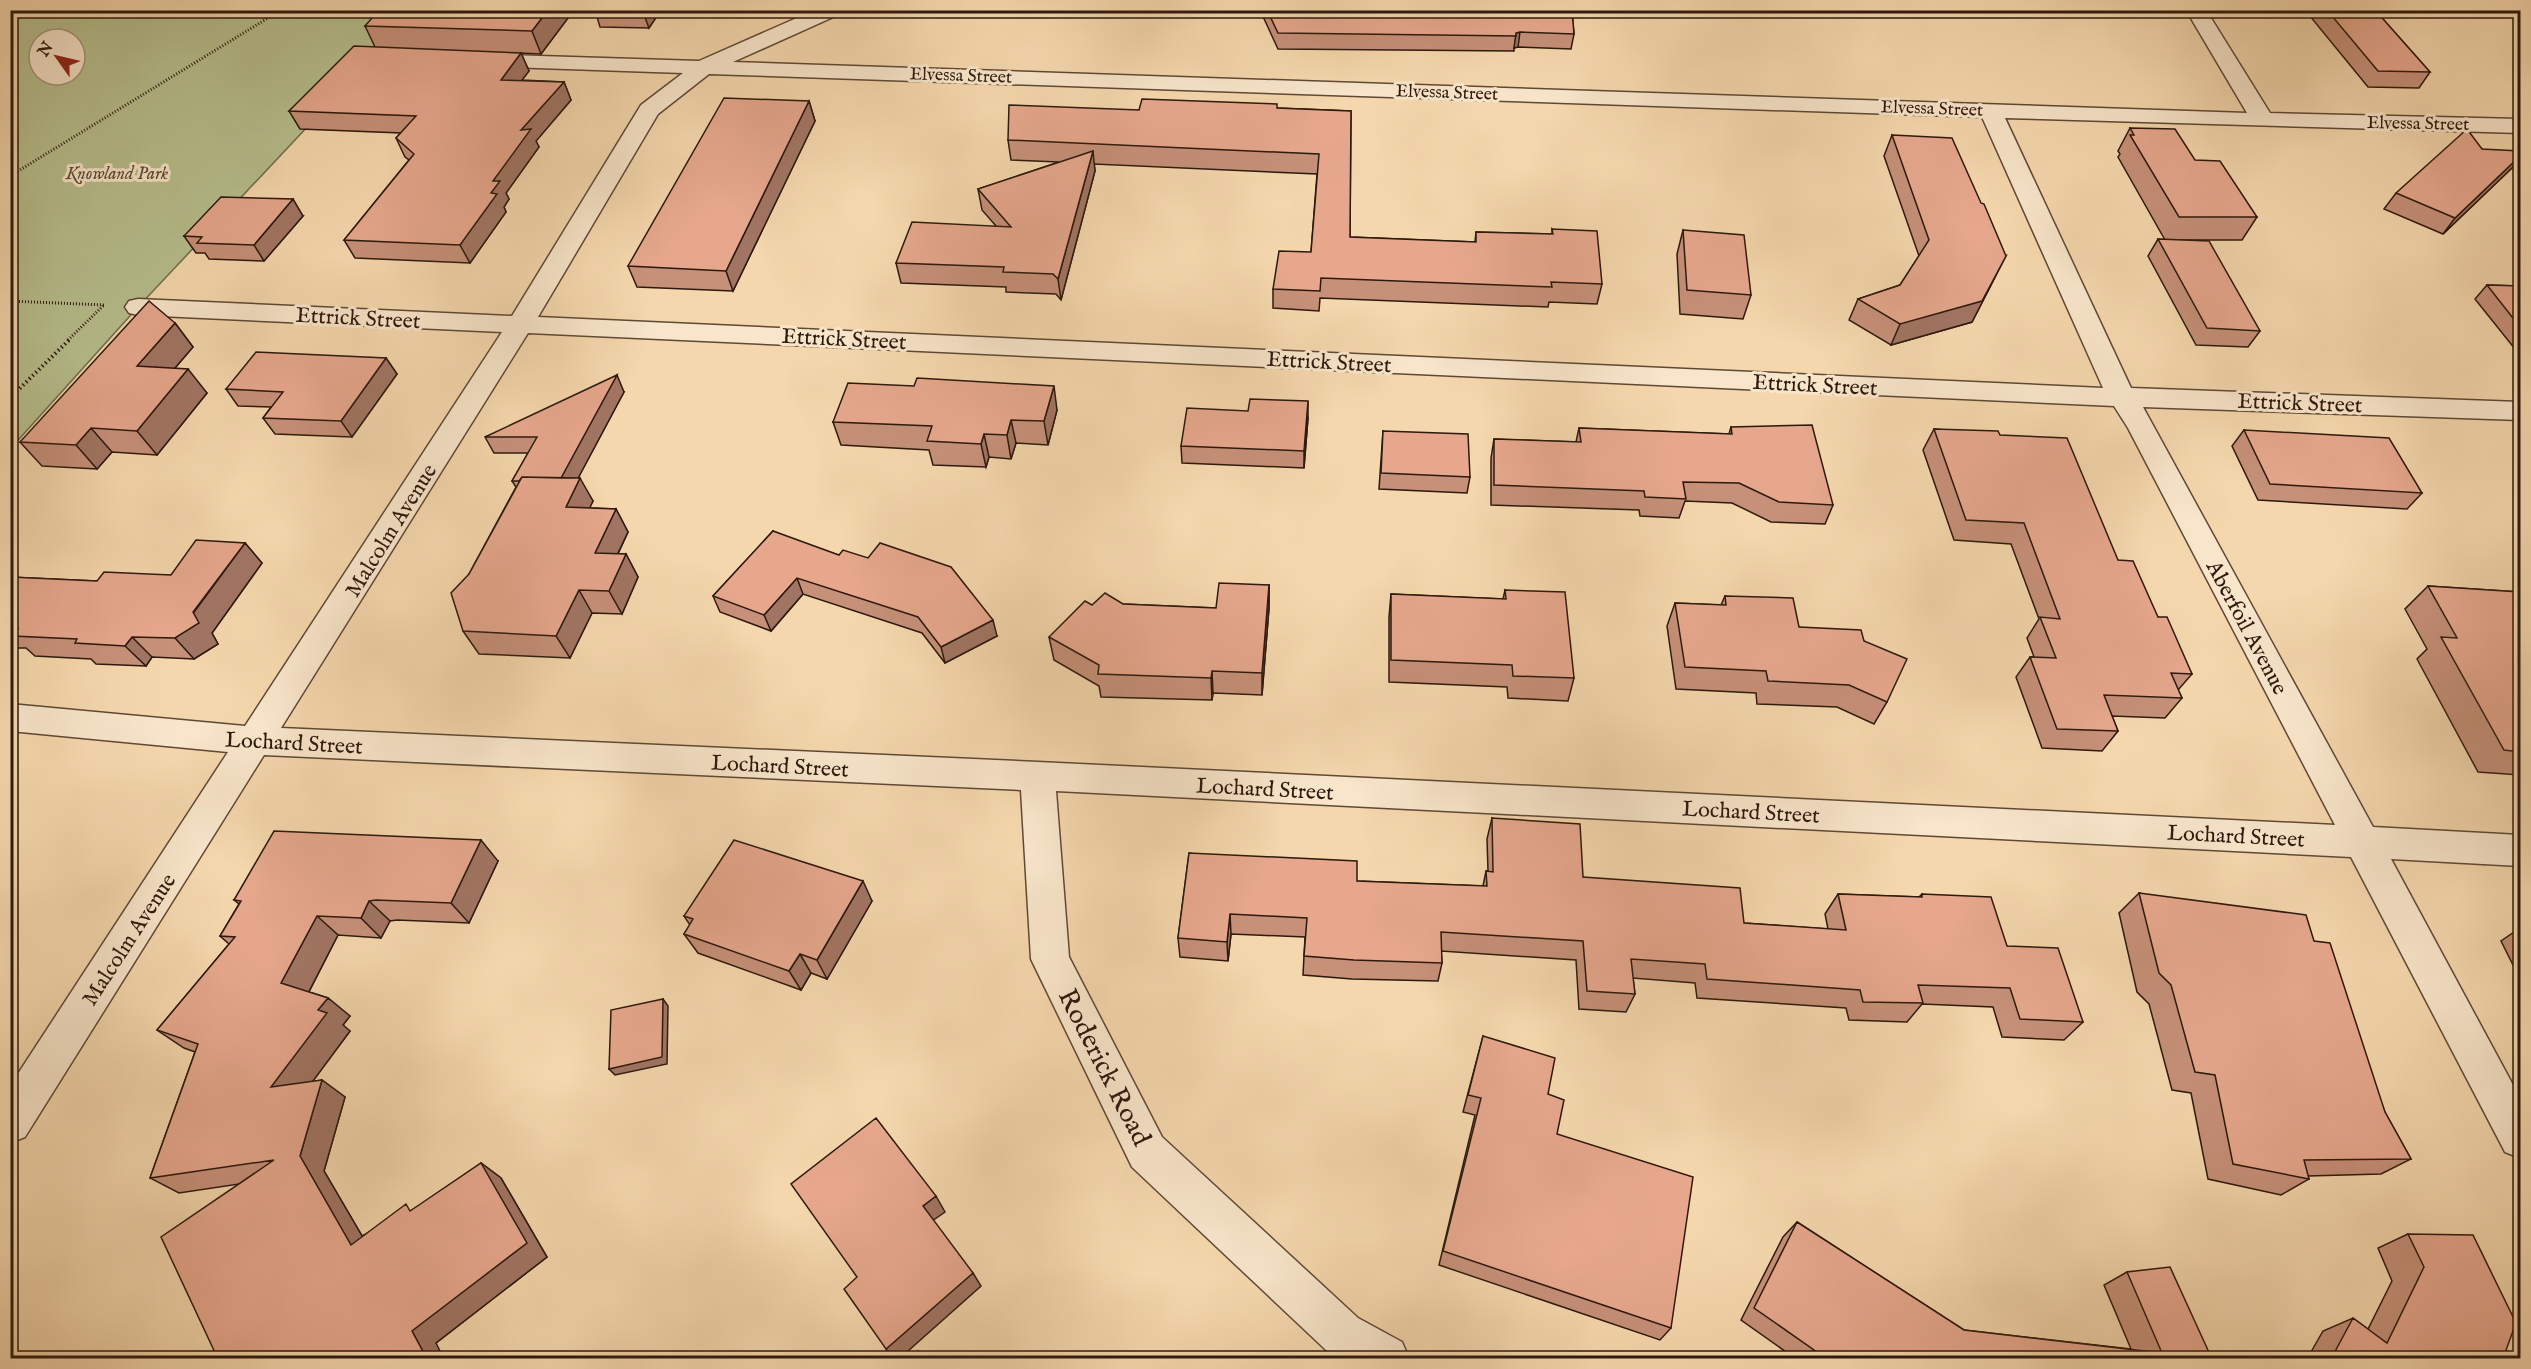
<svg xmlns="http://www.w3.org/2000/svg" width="2531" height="1369" viewBox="0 0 2531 1369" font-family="'IM FELL English',serif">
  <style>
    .green { fill: #b7bf8e; stroke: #726c4e; stroke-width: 1.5; fill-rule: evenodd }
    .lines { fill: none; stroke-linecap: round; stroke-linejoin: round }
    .minor-casing { stroke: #5f4835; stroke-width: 3 }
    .path-far1 { stroke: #2d190d; stroke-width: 3; stroke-dasharray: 1 2; stroke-linecap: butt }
    .path { stroke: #2d190d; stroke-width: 4; stroke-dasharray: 1.5 3; stroke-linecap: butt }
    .minor { fill: #f8e5ca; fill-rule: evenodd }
    .wall { fill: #c69079; stroke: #2d190d; stroke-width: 1.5 }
    .shaded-wall { fill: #a17563; stroke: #2d190d; stroke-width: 1.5 }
    .building { fill: #e6a78d; stroke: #2d190d; stroke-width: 1.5 }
    .labels { text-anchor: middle; stroke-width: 6; stroke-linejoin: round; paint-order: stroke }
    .far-street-label { font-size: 18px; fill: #2d190d; stroke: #f8e5ca }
    .far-park-label { font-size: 18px; font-style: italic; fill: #564b34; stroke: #f8e5ca }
    .street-label { font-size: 22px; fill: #2d190d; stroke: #f8e5ca }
    .near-street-label { font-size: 27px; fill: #2d190d; stroke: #f8e5ca }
  </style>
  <rect width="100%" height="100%" fill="#f5d7ad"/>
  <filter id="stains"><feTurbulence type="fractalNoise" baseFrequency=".00333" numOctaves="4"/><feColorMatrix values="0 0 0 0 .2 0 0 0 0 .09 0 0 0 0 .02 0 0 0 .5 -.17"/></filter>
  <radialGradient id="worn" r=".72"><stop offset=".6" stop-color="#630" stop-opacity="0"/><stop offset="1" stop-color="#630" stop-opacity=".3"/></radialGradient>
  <path class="green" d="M11,11H412L373,57L138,307L11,448ZM39,39H75V75H39Z"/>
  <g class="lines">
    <defs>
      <path id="minor" d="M815,10H843L840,14L733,62L2247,113L2189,15L2192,11L2206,10L2270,113L2520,119V133L2005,118L2131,388L2520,402V420L2143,407L2373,827L2520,835V866L2391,859L2520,1098V1158L2505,1152L2351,857L1056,791L1069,957L1162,1137L1358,1318L1402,1342L1409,1358H1342L1326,1350L1132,1167L1031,959L1021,790L264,755L25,1137L10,1143V1086L228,752L10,731V704L245,726L502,332L138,315L129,313L125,307L129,301L138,299L512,316L641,105L683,73L479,66L471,65L468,60L471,55L479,54L699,61ZM709,74L1982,117L2103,388L538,317L658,114ZM528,333L2114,406L2128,428L2335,825L1038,762L281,728Z"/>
    </defs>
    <use href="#minor" class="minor-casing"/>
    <path class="path-far1" d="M10,176L281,10
      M10,301L105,305
      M68,340L104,305"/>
    <path class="path" d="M10,398L70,339"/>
    <use href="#minor" class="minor"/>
  </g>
  <path class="wall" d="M574,10L541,54L521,53L529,71L522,80L564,82L571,100L536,141L539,147L506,193L509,199L504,207L506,212L470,263L355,258L344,240L409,160L405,157L396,138L401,133L300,129L289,111L375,47L365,26Z
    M595,10H661L649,28L600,27Z
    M1260,10H1572L1574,34L1571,49L1518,47L1514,48V51L1278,49Z
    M2305,10H2375L2430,72L2419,88L2368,87Z
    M809,101L815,121L733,291L637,287L628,266Z
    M1277,108L1351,111L1350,237L1475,242L1476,232L1552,234V229L1602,284L1597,304L1549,302L1548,307L1320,298L1319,311L1273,308V289L1311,252L1317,174L1094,164L1095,171L1061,300L1056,294L1006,292V287L901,283L896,263L996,226L982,210L978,189L1059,162L1011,160L1008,140L1139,110Z
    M2130,128L2257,217L2242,240H2182L2260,331L2248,347L2196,345L2148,256L2158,239L2165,240L2118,157L2120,154L2118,151Z
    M1892,135L1995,277L1972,322L1891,345L1849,320L1858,299L1900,285L1919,256L1884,156Z
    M2482,149L2513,167L2443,234L2384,209L2396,193Z
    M303,216L264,261L209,259L205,253H196L184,236Z
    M1683,230L1751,295L1743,319L1680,314L1677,254Z
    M2487,285L2520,286V349H2515L2475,299Z
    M175,323L193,347L175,368L207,393L157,455L112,452L97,469L42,466L20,442Z
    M386,358L397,374L352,437L275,434L263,418L271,407L238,406L226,389Z
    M624,392L578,478L593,501L589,508L616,509L628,532L618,554H626L638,577L622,614L592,613L570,658L479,654L463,631L469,574L516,487L512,481L528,453H494L485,437Z
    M1057,410L1048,445L1016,443L1011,459L989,457L986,467L933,465L929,450L841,445L833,422Z
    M1308,418L1304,468L1182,463L1181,446Z
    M1731,427L1833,505L1825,524L1771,522L1732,503L1685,501L1679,518L1640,516L1639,510L1491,505V458L1494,439L1576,442L1579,428L1729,434Z
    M1934,429L2000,435L2118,560L2158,617L2192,674L2178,690L2182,698L2165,718L2112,716L2118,731L2102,751L2042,748L2016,677L2030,657H2034L2027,638L2039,619L2011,544L1954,540L1923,450Z
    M2244,430L2422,493L2407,509L2258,500L2232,446Z
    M1383,431L1470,477L1467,493L1379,489Z
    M773,531L997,636L945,663L922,633L803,594L771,631L720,612L713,596Z
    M245,543L262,563L212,633L218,644L194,659L152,657L146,666L96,664L91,659L35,656L26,648H10V577L97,581L171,575Z
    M1269,585V608L1262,695L1213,693L1212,700L1101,697L1099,686L1054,660L1049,637L1092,605L1123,604L1216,608Z
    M2428,586L2520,592V775L2478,772L2417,659L2427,649L2405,609Z
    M1505,590L1574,678L1568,701L1508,698L1507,687L1389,682V617L1391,594L1503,599Z
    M1725,596L1799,627L1864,641L1887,702L1874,724L1837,707L1757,704L1756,693L1676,689L1667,626L1675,603L1721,605Z
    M1492,818L1583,877L1744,923L1828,929L1825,914L1838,894L1919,897L1922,894L2007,946L2083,1022L2064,1040L2002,1037L1993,1007L1922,1004L1907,1022L1849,1020L1846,1008L1697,998L1695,983L1633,978L1635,994L1626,1012L1579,1009L1576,960L1441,951L1442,963L1438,981L1352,979L1303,975L1305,937L1231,934L1228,961L1180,957L1178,938L1189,853L1357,881L1483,886L1486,871H1488L1487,839Z
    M498,861L469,923L397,920L390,921L381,938L338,935L309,992L328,998L350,1016L343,1025L350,1031L312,1082L322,1080L345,1097L324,1171L362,1236L414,1209L481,1163L501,1178L547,1257L436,1343L239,1184L179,1193L150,1178L195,1052L184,1048L157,1030L229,944L220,936L239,904L234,900Z
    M2139,893L2314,941L2385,1112L2411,1159L2381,1174L2308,1176L2309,1179L2281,1195L2208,1179L2191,1093L2172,1090L2149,1004L2137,992L2119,913Z
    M872,901L827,979L811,973L801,990L698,953L684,934L690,925L684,916Z
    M2520,928V979L2501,941Z
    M1483,1036L1548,1094L1557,1134L1671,1328L1660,1340L1439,1265L1475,1115L1463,1112Z
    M1797,1222L1964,1330L2131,1349L2104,1285L2127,1272L2212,1359H1796L1741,1320L1783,1237Z
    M2408,1234L2506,1350L2517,1359H2307L2323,1331L2353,1318L2368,1329L2392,1281L2378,1248Z"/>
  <path class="shaded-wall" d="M548,10H574L541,54L532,31Z
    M645,10H661L649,28L643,12Z
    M1520,32L1518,47L1514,48L1516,33Z
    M521,53L529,71L509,97L501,80Z
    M564,82L571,100L536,141L539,147L506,193L509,199L504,207L506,212L470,263L460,245L491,193L493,181L521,130Z
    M809,101L815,121L733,291L726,271Z
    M1093,151L1095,171L1061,300L1058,279Z
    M2520,156V157L2513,167L2443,234L2455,218Z
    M293,199L303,216L264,261L254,245Z
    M2006,256L1972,322L1891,345L1900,324Z
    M175,323L193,347L156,390L137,366Z
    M386,358L397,374L352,437L341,421Z
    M188,369L207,393L157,455L137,431Z
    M617,375L624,392L567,499L558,483Z
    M1054,386L1057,410L1048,445L1044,421Z
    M1308,401V418L1304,468V451Z
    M1011,420L1016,443L1011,459L1007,435Z
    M91,428L112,452L97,469L76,445Z
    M984,434L989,457L986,467L981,444Z
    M580,478L593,501L579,531L566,507Z
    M616,509L628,532L607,576L595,553Z
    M245,543L262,563L212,633L218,644L194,659L175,638Z
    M626,554L638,577L622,614L609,591Z
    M797,578L803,594L771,631L764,615Z
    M1269,585V608L1262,695V673Z
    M579,590L592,613L570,658L556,636Z
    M993,620L997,636L945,663L941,647Z
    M132,637L152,657L146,666L125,646Z
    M1212,671L1213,693L1212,700L1211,678Z
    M481,840L498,861L469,923L451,903Z
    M863,881L872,901L827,979L817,960Z
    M369,901L390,921L381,938L361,918Z
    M1230,914L1231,934L1228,961L1227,942Z
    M317,916L338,935L304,1001L281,983Z
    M10,929L14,931L10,936Z
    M800,954L811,973L801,990L789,971Z
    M328,998L350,1016L343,1025L350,1031L296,1104L271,1087L318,1010Z
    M663,999L668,1006L667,1064L615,1075L609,1069Z
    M322,1080L345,1097L324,1171L375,1258L351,1245L300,1156Z
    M481,1163L501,1178L547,1257L436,1343L444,1359H427L412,1331Z
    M936,1196L945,1212L932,1221L923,1206Z
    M973,1273L981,1286L899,1359H894L886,1349Z"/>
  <path class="building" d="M379,10H548L532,31L365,26Z
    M595,10H645L643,12Z
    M1267,10H1572L1574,34L1520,32L1516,33V36L1278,33Z
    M2327,10H2375L2430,72L2378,71Z
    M354,46L521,53L501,80L564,82L521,130L531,129L493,181H500L491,193L497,194L460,245L344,240L414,154L396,138L416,116L289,111Z
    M724,98L809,101L726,271L628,266Z
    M1142,99L1277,104V108L1351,111L1350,237L1476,242V232L1553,234L1552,229L1597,231L1602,284L1551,282L1552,287L1321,278L1320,291L1273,289L1279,251L1311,252L1319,154L1008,140L1009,105L1139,110Z
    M2130,128L2175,129L2195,160L2220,161L2257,217H2179L2130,135H2134Z
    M2467,129L2482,149L2520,151V156L2455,218L2396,193Z
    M1892,135L1952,138L1981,203L1984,204L2006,256L1982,301L1900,324L1858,299L1900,285L1929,240Z
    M1093,151L1058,279L1053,274L1003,272L1004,267L896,263L912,222L1011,227L978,189Z
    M221,197L293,199L254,245L197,243L202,237L184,236Z
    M1683,230L1744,235L1751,295L1687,290Z
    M2158,239L2209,241L2260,331L2207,328Z
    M2487,285L2520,286V327Z
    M149,301L175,323L137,366L188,369L137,431L91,428L76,445L20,442Z
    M256,352L386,358L341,421L263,418L283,392L226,389Z
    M617,375L561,478L522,477L519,481H512L537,437H485Z
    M917,378L1054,386L1044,421L1011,420L1007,435L984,434L981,444L927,441L932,426L833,422L848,383L914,386Z
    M1250,399L1308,401L1304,451L1181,446L1187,408L1248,411Z
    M1812,425L1833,505L1779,502L1739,483L1683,482L1686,499L1645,497L1644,491L1494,485V439L1581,442L1579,428L1732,434L1731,427Z
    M1934,429L1998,431L2000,435L2067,438L2118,560L2133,561L2158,617H2167L2192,674L2171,673L2182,698L2104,695L2118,731L2057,729L2030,657L2056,658L2040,617L2060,619L2024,523L1966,520Z
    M2244,430L2389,438L2422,493L2270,484Z
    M1383,431L1468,434L1470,477L1381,473Z
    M522,477L580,478L566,507L616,509L595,553L626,554L609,591L579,590L556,636L463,631L451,593L469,574Z
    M773,531L839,555L843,550L868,558L880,543L951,567L993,620L941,647L918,617L797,578L764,615L713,596Z
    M196,540L245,543L193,612L199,623L175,638L132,637L125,646L75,643L77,639L13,636L18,629H10V577L97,581L104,572L171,575Z
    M1219,583L1269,585L1262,673L1212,671L1211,678L1098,674L1099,665L1049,637L1085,601L1092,605L1105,593L1123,604L1216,608Z
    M2428,586L2520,592V752L2504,750L2441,637L2457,638Z
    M1505,590L1565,592L1574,678L1513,676L1512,665L1391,660V594L1506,599Z
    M1725,596L1793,598L1799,627L1861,630L1864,641L1907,659L1887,702L1849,685L1768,681L1766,671L1685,667L1675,603L1726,605Z
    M1492,818L1580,824L1583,877L1740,888L1744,923L1846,930L1838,894L1922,897V894L1991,897L2007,946L2058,948L2083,1022L2020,1019L2010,988L1918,985L1923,1003L1863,1002L1860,990L1707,979L1705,964L1631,959L1635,994L1587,991L1583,941L1441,932L1442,963L1354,960L1304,956L1307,918L1230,914L1227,942L1178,938L1189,853L1357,861V881L1487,886L1486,871L1493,872Z
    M274,831L481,840L451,903L376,900L369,901L361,918L317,916L281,983L328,998L318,1010L327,1013L271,1087L322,1080L300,1156L351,1245L406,1204L410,1211L481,1163L527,1243L412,1331L427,1359H218L161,1237L274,1160L150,1178L198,1044L157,1030L235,937L220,936L241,901L234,900Z
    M734,840L863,881L817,960L800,954L789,971L684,934L693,919L684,916Z
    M2139,893L2306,915L2314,941L2330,943L2385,1112L2411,1159L2304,1160L2309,1179L2233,1164L2215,1075L2195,1072L2171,985L2159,973Z
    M663,999L662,1057L609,1069L611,1010Z
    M1483,1036L1555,1058L1548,1094L1564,1100L1557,1134L1693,1177L1671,1328L1443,1251L1481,1098L1468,1095Z
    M876,1118L936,1196L923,1206L973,1273L886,1349L844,1289L857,1277L791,1184Z
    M1797,1222L1964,1330L2162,1353L2127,1272L2170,1267L2212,1359H1827L1754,1308Z
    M2408,1234L2473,1235L2516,1323L2506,1350L2517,1359H2331L2353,1318L2387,1343L2424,1267Z
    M918,1351L923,1359H909Z"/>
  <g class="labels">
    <g class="far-street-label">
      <text transform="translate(961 75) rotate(2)" y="6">Elvessa Street</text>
      <text transform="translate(1447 92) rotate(2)" y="6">Elvessa Street</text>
      <text transform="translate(1932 108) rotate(2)" y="6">Elvessa Street</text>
      <text transform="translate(2418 123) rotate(1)" y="6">Elvessa Street</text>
    </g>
    <g class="far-park-label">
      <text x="117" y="179">Knowland Park</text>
    </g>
    <g class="street-label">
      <text transform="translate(358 317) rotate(3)" y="8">Ettrick Street</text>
      <text transform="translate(844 338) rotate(3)" y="8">Ettrick Street</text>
      <text transform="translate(1329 361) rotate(3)" y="8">Ettrick Street</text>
      <text transform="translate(1815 384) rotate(3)" y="8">Ettrick Street</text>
      <text transform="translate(2300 402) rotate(2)" y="8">Ettrick Street</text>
      <text transform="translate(390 530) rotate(-58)" y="8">Malcolm Avenue</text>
      <text transform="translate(2248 627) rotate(62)" y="8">Aberfoil Avenue</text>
      <text transform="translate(294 742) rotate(3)" y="8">Lochard Street</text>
      <text transform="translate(780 765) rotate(3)" y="8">Lochard Street</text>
      <text transform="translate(1265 788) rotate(3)" y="8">Lochard Street</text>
      <text transform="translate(1751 811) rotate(3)" y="8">Lochard Street</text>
      <text transform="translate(2236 835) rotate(3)" y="8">Lochard Street</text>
      <text transform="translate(128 939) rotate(-57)" y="8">Malcolm Avenue</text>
    </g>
    <g class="near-street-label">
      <text transform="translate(1105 1067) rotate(63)" y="9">Roderick Road</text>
    </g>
  </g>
  <rect width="2531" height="1369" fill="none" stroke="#f5d7ad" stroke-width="36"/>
  <rect x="12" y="12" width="2507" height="1345" fill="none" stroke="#2d190d" stroke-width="3"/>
  <rect x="18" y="18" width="2495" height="1333" fill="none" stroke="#2d190d" stroke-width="1.5"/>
  <g transform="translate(57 57) rotate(304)"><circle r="28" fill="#f8e5ca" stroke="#a7937e" stroke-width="1.5"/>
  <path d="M0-4.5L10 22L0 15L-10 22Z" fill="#8f2418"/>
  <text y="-9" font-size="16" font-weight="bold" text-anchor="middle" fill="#2d190d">N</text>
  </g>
  <rect width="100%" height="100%" filter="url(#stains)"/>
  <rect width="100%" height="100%" fill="url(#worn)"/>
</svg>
